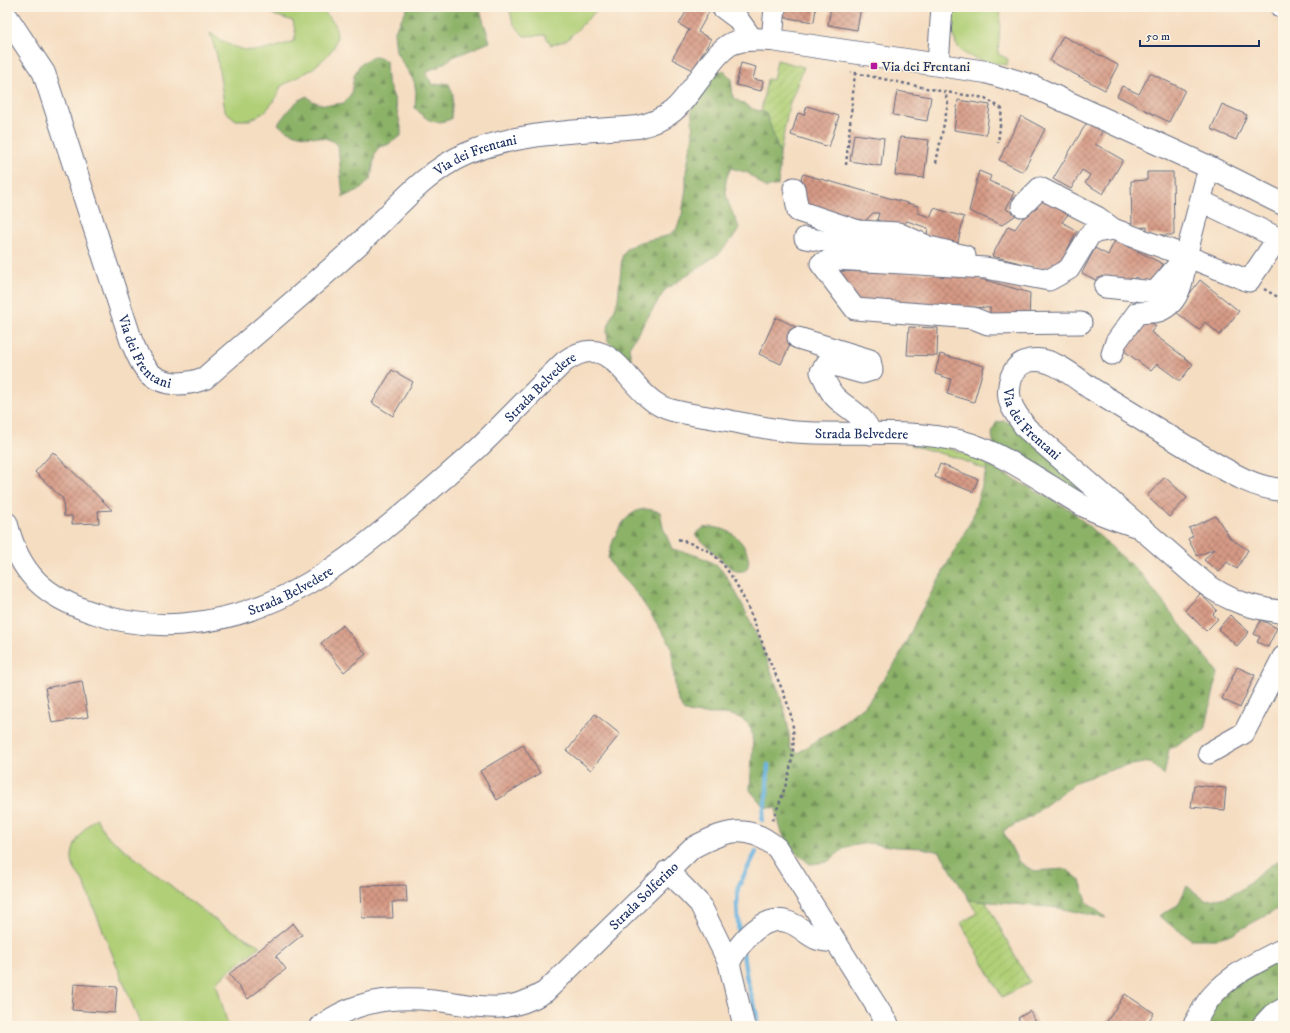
<svg xmlns="http://www.w3.org/2000/svg" width="1290" height="1033" viewBox="0 0 1290 1033" font-family="'IM FELL DW Pica',serif">
  <style>
    .grass { fill: #b0cf77; stroke: #667f6a }
    .forest { fill: url(#forest-firs); stroke: #547063 }
    .garden { fill: url(#garden-furrows); stroke: #667f6a }
    .lines { fill: none; stroke-linecap: round; stroke-linejoin: round }
    .stream { stroke: #67b2e0; stroke-width: 4.5 }
    .building { fill: url(#building-cross-hatch) }
    .minor-casing { stroke: #676c81; stroke-width: 23 }
    .major-casing { stroke: #676c81; stroke-width: 24 }
    .path { stroke: #676c81; stroke-width: 2.5; stroke-dasharray: 3 3; stroke-linecap: butt }
    .minor { stroke: #fff; stroke-width: 21 }
    .major { stroke: #fff; stroke-width: 22 }
    .poi-dot { fill: #b5179e; stroke: #fcf5e5; stroke-width: 1.5 }
    .labels { text-anchor: middle; stroke-width: 3; stroke-linejoin: round; paint-order: stroke }
    .poi-label { font-size: 14px; fill: #1b2f5e; stroke: #fcf5e5; text-anchor: start }
    .street-label { font-size: 14px; fill: #1b2f5e; stroke: #fcf5e5 }
  </style>
  <defs>
    <pattern id="forest-firs" width="22" height="20" patternUnits="userSpaceOnUse"><rect width="22" height="20" fill="#8cb268"/><path d="M5 1l3.5 6h-7zM16 11l3.5 6h-7z" fill="#729159"/></pattern>
    <pattern id="garden-furrows" width="10" height="10" patternUnits="userSpaceOnUse"><rect width="10" height="10" fill="#b0cf77"/><path d="M-1 1l2-2M0 10L10 0M9 11l2-2" fill="none" stroke="#97b269"/></pattern>
    <pattern id="building-cross-hatch" width="8" height="8" patternUnits="userSpaceOnUse"><rect width="8" height="8" fill="#d69a85"/><path d="M0 0l8 8M0 8l8-8" fill="none" stroke="#ad7e70"/></pattern>
  </defs>
  <rect width="100%" height="100%" fill="#fcf5e5"/>
  <filter id="ink" filterUnits="userSpaceOnUse"><feTurbulence type="fractalNoise" baseFrequency=".025" numOctaves="2"/><feDisplacementMap in="SourceGraphic" scale="8" xChannelSelector="R" yChannelSelector="G"/><feConvolveMatrix kernelMatrix="1 2 1 2 8 2 1 2 1" color-interpolation-filters="sRGB"/></filter>
  <filter id="wash" filterUnits="userSpaceOnUse"><feTurbulence type="fractalNoise" baseFrequency=".012" numOctaves="4" result="noise"/><feDisplacementMap in="SourceGraphic" scale="16" xChannelSelector="R" yChannelSelector="G"/><feGaussianBlur stdDeviation="0.9" result="paint"/><feColorMatrix in="noise" values="0 0 0 0 0 0 0 0 0 0 0 0 0 0 0 0 0 1.4 0 .05"/><feComposite in="paint" operator="in"/></filter>
  <g filter="url(#wash)">
    <rect width="100%" height="100%" fill="#f5ddc1"/>
    <path class="grass" d="M268,7H320L335,24L337,36L334,47L326,57L311,70L281,86L276,98L265,112L250,120H236L225,111L217,56L210,33C241,56 260,54 294,41L296,35L293,21L274,15Z
      M509,7H600L567,40L551,45L545,35L524,36L513,23Z
      M950,7H1001L998,54L1008,59L1007,65C991,63 960,59 955,41C951,31 952,18 950,7Z
      M923,444C947,447 967,453 988,465L986,470L957,458L911,445Z
      M96,818L106,835L193,903L221,924L260,946L216,982L228,1026H141L83,881C80,876 74,870 73,865C68,848 83,828 96,818Z"/>
    <path class="forest" d="M408,7H479L490,42L453,57L438,67L429,70L426,75L433,85L444,83L449,84L453,94L451,119C433,126 427,120 415,108L416,92L414,81L396,52L394,32Z
      M372,57H379L386,61L387,80L394,98L401,127V136L387,145L379,147L375,154L371,178L361,189L343,197L338,145C322,130 299,144 278,124C286,113 294,101 307,96C316,107 332,105 344,103L351,94L354,76L360,64Z
      M714,70L725,72L731,78L733,98L753,109L766,113L780,154L778,185L766,188L748,173L731,168C718,189 731,209 740,229L721,252L665,290L629,347L633,369L608,341L607,330L618,300L622,257L627,248L640,242L667,236L676,230L682,215L686,188V172L693,134L691,101Z
      M1005,421L1013,425L1063,466L1102,510L995,447C991,437 991,431 997,422Z
      M988,465L1071,510L1141,574L1218,673L1205,730L1169,749L1164,776L1150,762L1120,767L1078,781L1031,816L1003,831L1018,861L1033,871L1066,869L1080,880L1087,902L1106,918L1058,908L969,900L940,852L922,848L897,847L868,843L846,847L827,862L810,864C786,845 781,838 776,808L764,807L750,790C750,776 755,742 751,729C747,718 733,715 723,714C708,713 698,716 683,710L676,695L671,645L638,595L614,569L608,558C612,540 623,511 645,509C650,509 656,511 660,512L663,527L672,549C687,553 704,556 717,566C737,580 783,694 787,721C789,729 789,739 790,748L798,753L836,728L868,702L898,659L919,615L972,519Z
      M712,527C716,528 721,528 725,530C739,535 755,556 746,570C743,571 739,572 736,571C730,570 703,541 695,535L703,528Z
      M1283,858V906L1234,933L1215,939H1191L1158,916L1178,905L1187,886L1205,900C1246,899 1251,874 1283,858Z
      M1283,954V1000L1249,1026H1200L1228,987Z"/>
    <path class="garden" d="M777,60L804,67L789,105L780,154L766,113L761,111L767,79L773,80Z
      M969,900L986,902L1030,983L1002,997L961,923L977,913Z"/>
    <g class="lines">
      <path class="stream" d="M762,820L767,792L768,765
        M739,936L737,904L738,887L756,852
        M743,953L747,980L757,1016V1026"/>
    </g>
    <g id="blocks">
      <path class="building" d="M689,7H701L709,12L698,32L711,39L693,70L672,59L689,30L679,24Z
        M782,7H816L814,22L781,17Z
        M831,7H861L857,30L828,25Z
        M1063,36L1118,65L1105,90L1050,61Z
        M741,63L756,67L753,79L763,81L761,91L736,85Z
        M1150,73L1185,90L1169,122L1117,96L1122,86L1139,94Z
        M897,91L931,97L927,121L893,115Z
        M958,100L990,105L986,135L954,130Z
        M1222,104L1247,115L1236,140L1211,129Z
        M807,106L839,116L829,147L791,135L798,113L804,115Z
        M1021,116L1045,129L1023,172L999,160Z
        M1089,119L1104,128L1095,144L1123,160L1103,194L1085,183L1090,175L1082,170L1071,189L1053,179Z
        M854,134L884,138L881,166L850,161Z
        M900,137L929,140L924,178L895,175Z
        M979,171L991,176L989,181L1014,192L1006,209L1016,215L1002,225L969,211Z
        M1147,172H1173L1174,235H1147V227L1132,228L1131,181L1147,180Z
        M803,174L918,206V213L930,217L934,208L964,217L957,246L927,235L928,228L907,221L901,228L877,220L879,213H873L865,221L803,207L799,184Z
        M1039,196L1070,212L1062,222L1077,231L1056,272L992,256L1008,226L1015,229Z
        M1115,240L1163,264L1152,286L1135,277L1130,286L1110,276L1105,285L1082,273L1095,248L1108,255Z
        M833,271L964,274L1030,293L1029,320L990,317V308L855,301Z
        M1200,280L1239,311L1220,335L1205,322L1199,330L1176,312Z
        M776,317L798,328L781,364L759,354Z
        M1146,319L1156,326L1151,332L1193,364L1180,381L1157,364L1151,371L1123,350Z
        M909,327L938,328L937,356L907,355Z
        M940,354L984,366L974,402L947,394L951,379L935,374Z
        M392,370L413,382L393,416L372,403Z
        M53,452L112,510L98,511L99,523L72,524V516H64L63,499L35,472Z
        M940,464L978,479L973,492L935,477Z
        M1165,477L1187,498L1169,517L1147,496Z
        M1216,516L1230,538L1248,550L1237,569L1227,562L1219,572L1204,560L1214,549L1197,556L1188,539L1193,536L1189,528Z
        M1200,594L1217,610L1213,614L1218,619L1206,631L1185,610Z
        M1230,615L1249,632L1237,646L1218,629Z
        M1261,620L1277,628L1268,647L1257,642L1260,637L1254,634Z
        M343,625L366,654L344,672L321,643Z
        M1237,667L1255,675L1240,708L1222,699Z
        M82,681L88,717L52,723L45,688Z
        M595,714L620,734L591,770L567,751Z
        M523,745L540,773L497,800L480,771Z
        M1194,785L1226,788L1224,810L1191,807Z
        M406,885L407,902H392L393,918H362L361,886Z
        M293,923L302,935L276,956L286,969L248,999L229,974Z
        M74,984L117,987L115,1013L72,1010Z
        M1125,994L1154,1013L1145,1026H1104Z
        M1030,1011L1038,1026H1023L1018,1018Z"/>
    </g>
  </g>
  <g filter="url(#ink)">
    <use href="#blocks" fill-opacity="0" stroke="#676c81" stroke-width="1"/>
    <g class="lines">
      <defs>
        <g id="minor">
          <path d="M722,7L738,19L753,40"/>
          <path d="M1281,7L1283,8"/>
          <path d="M772,40L775,7"/>
          <path d="M938,64L942,7"/>
          <path d="M794,188L798,211L858,231L898,233L925,245"/>
          <path d="M1201,201L1278,238L1249,281L1186,256L1206,179L1211,168"/>
          <path d="M1022,206L1040,188L1097,217L1113,229L1186,256"/>
          <path d="M805,238L860,247L933,248L965,256"/>
          <path d="M1105,287L1155,292L1186,256"/>
          <path d="M1081,323L988,324L973,318L855,309L821,264L835,259L986,268L1049,280L1069,269L1091,233L1113,229"/>
          <path d="M798,338L870,360L872,370L862,373L827,363L821,372C825,380 829,391 835,397C847,409 865,415 871,434"/>
          <path d="M1112,354L1116,342L1137,313C1144,312 1152,313 1159,311C1181,303 1184,276 1186,256"/>
          <path id="s1" d="M7,523C19,574 45,597 94,613C122,623 154,626 183,624C276,617 344,564 412,506C434,487 456,468 478,448C507,420 535,390 564,362C616,324 627,399 671,410C690,415 710,417 730,421C751,425 773,430 795,432C850,436 907,428 961,441C1001,451 1044,483 1080,504C1099,515 1120,521 1141,528"/>
          <path d="M1209,753L1244,733L1283,657"/>
          <path d="M667,870L700,904L729,963L744,1026"/>
          <path d="M729,963C739,944 762,913 788,922C799,925 807,935 817,939C823,941 830,941 836,942"/>
          <path id="s2" d="M321,1026C354,1001 392,996 433,1000C478,1005 502,1017 545,992L692,848C724,831 747,822 777,848L889,1026"/>
          <path d="M1193,1026C1199,1017 1204,1005 1211,997C1230,975 1257,962 1283,949"/>
          <path d="M1262,1026L1272,1015L1283,1009"/>
        </g>
        <g id="major">
          <path id="s3" d="M7,17L44,73L131,340C135,349 139,360 145,368C159,387 185,386 205,378C257,332 311,288 362,241C394,211 424,172 466,154C519,131 581,132 638,127C677,118 683,100 706,70C712,61 720,51 729,45C741,38 759,39 772,40L986,72L1032,86L1211,168L1283,204"/>
          <path id="s4" d="M1283,490C1251,488 1223,468 1195,452C1160,431 1126,410 1092,389C1077,379 1057,361 1038,360C1018,359 1010,373 1009,390C1008,406 1018,416 1026,428L1203,582C1228,601 1252,608 1283,612"/>
        </g>
      </defs>
      <use href="#minor" class="minor-casing"/>
      <use href="#major" class="major-casing"/>
      <path class="path" d="M855,73L945,92L985,98L1002,109L998,143
        M936,163L948,104L945,92
        M846,165L855,73L851,72
        M1264,289L1283,300
        M678,539C689,543 704,547 714,555C740,578 756,628 769,660C778,681 791,705 793,728C796,762 784,792 772,822"/>
      <use href="#minor" class="minor"/>
      <use href="#major" class="major"/>
    </g>
  </g>
  <rect class="poi-dot" x="870" y="62" width="8" height="8" rx="2"/>
  <g class="labels">
    <g class="poi-label">
      <text x="882" y="71">Via dei Frentani</text>
    </g>
    <g class="street-label">
      <text dy="5" stroke="none"><textPath href="#s3" startOffset="798">Via dei Frentani</textPath></text>
      <text dy="5" stroke="none"><textPath href="#s3" startOffset="366">Via dei Frentani</textPath></text>
      <text dy="5" stroke="none"><textPath href="#s1" startOffset="660">Strada Belvedere</textPath></text>
      <text dy="5" stroke="none"><textPath href="#s4" startOffset="369">Via dei Frentani</textPath></text>
      <text dy="5" stroke="none"><textPath href="#s1" startOffset="1018">Strada Belvedere</textPath></text>
      <text dy="5" stroke="none"><textPath href="#s1" startOffset="336">Strada Belvedere</textPath></text>
      <text dy="5" stroke="none"><textPath href="#s2" startOffset="371">Strada Solferino</textPath></text>
    </g>
  </g>
  <rect width="1290" height="1033" fill="none" stroke="#fcf5e5" stroke-width="24"/>
  <path d="M1140 40v6h119v-6" fill="none" stroke="#1b2f5e" stroke-width="2"/>
  <text x="1146" y="40" font-size="12" fill="#1b2f5e" stroke="#fcf5e5" stroke-width="3" paint-order="stroke">50 m</text>
</svg>
